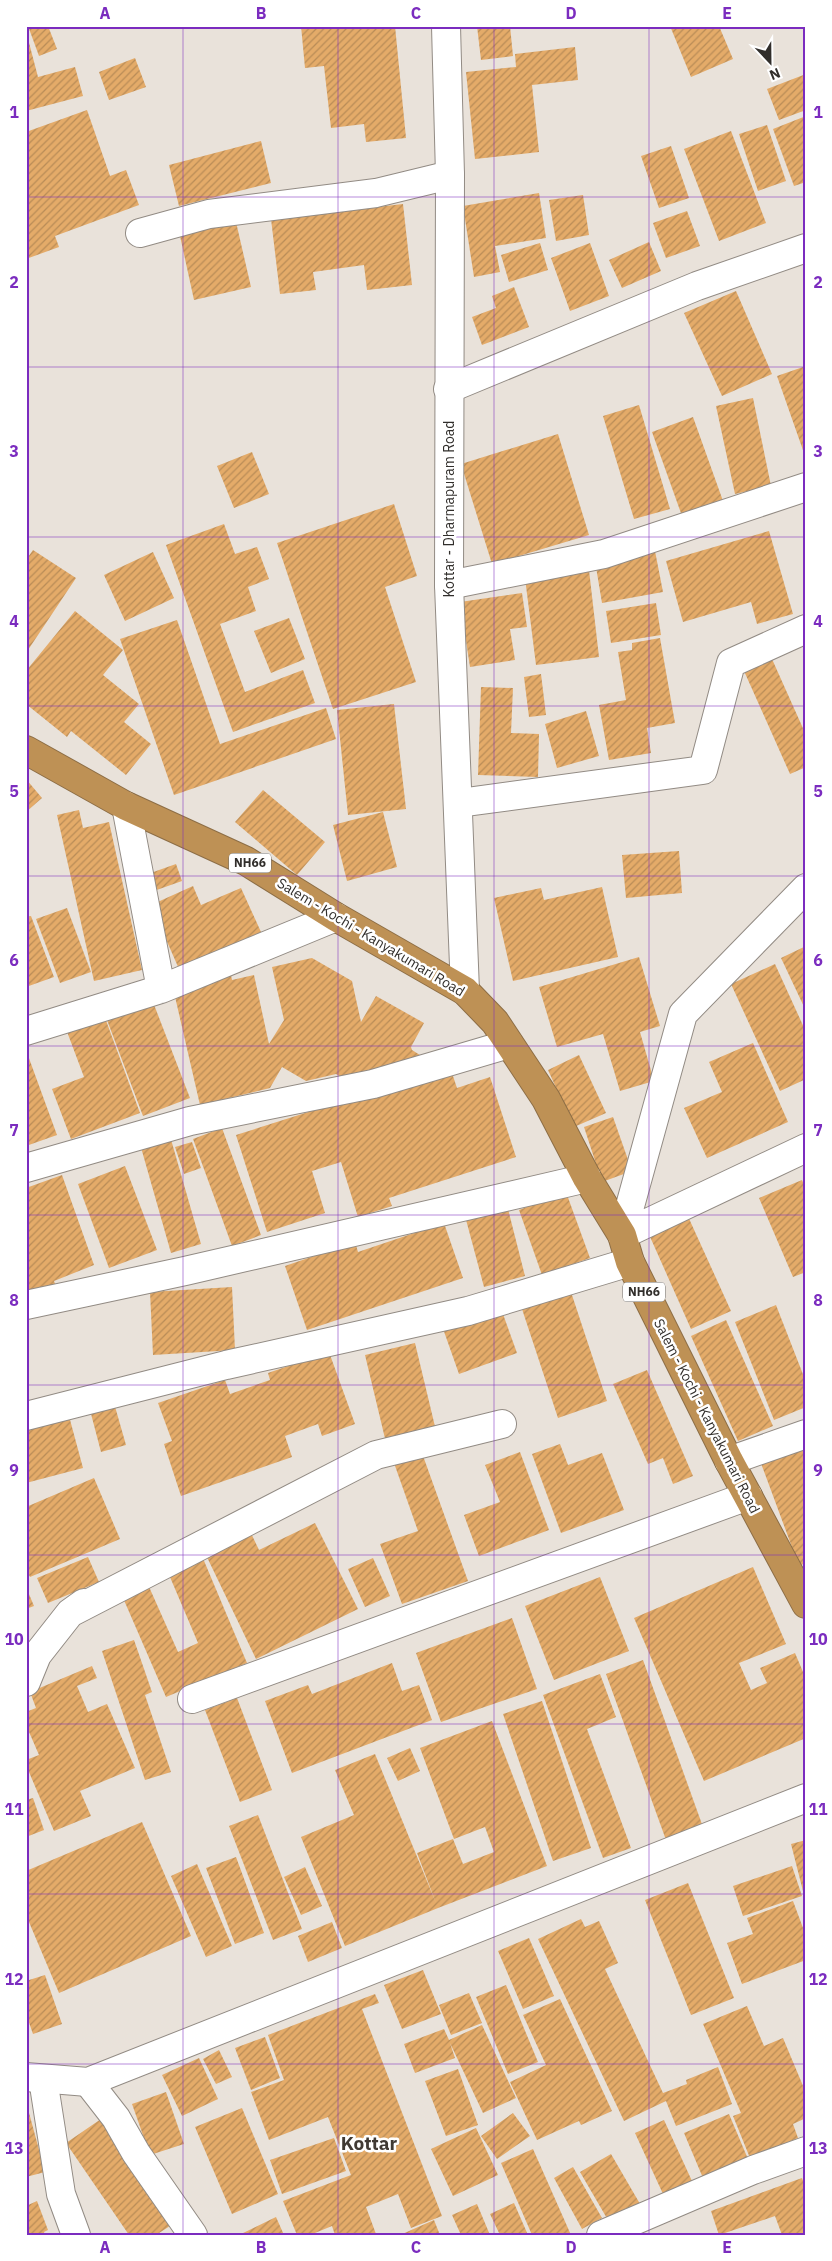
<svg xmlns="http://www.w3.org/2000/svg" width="832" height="2261" viewBox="0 0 832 2261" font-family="'IBM Plex Sans',sans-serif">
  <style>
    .building { fill: url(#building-hatch) }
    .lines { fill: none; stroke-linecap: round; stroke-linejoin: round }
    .street-casing { stroke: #928b84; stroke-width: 30 }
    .secondary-casing { stroke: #928b84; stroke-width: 30 }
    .highway-casing { stroke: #8d6e46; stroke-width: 30 }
    .street { stroke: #fff; stroke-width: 28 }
    .secondary { stroke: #fff; stroke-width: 28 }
    .highway { stroke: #be9155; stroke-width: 28 }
    .grid { fill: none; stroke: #7b2cbf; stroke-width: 1; stroke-opacity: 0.55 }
    .labels { text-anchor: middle; stroke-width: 5; stroke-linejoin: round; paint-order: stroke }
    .shield { fill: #fff; stroke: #6f6d6b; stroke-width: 1 }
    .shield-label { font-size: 12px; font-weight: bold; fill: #312e2b }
    .street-label { font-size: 14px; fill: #312e2b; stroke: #fff }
    .district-label { font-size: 19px; font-weight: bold; fill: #403a34; stroke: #fff }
    .neatline { fill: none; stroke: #7b2cbf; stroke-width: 2 }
    .grid-label { font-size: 16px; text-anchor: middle; font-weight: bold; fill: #7b2cbf }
  </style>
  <defs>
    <pattern id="building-hatch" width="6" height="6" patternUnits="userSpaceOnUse" patternTransform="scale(1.25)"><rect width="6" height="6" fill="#e4ab69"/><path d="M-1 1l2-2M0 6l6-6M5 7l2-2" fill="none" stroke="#b98c57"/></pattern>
  </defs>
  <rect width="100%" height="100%" fill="#e9e2da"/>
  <path class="building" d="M28,26H48L57,49L39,56Z
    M301,26H395L406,138L366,142L364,124L331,128L324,66L305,68Z
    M477,26H510L513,56L481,60Z
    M670,26H719L733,59L691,77Z
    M27,35L38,77L75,67L83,96L26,111Z
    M575,47L578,80L532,85L539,152L475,159L466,72L516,67L515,54Z
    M135,58L146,87L109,100L99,72Z
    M806,74V110L779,120L767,89Z
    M87,110L110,176L126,170L139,205L55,236L59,247L26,259V132Z
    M806,116V182L794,186L773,129Z
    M767,125L786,181L758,191L739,134Z
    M731,131L766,223L719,241L684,149Z
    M261,141L271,183L179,206L169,165Z
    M671,146L689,198L659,208L641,156Z
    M539,193L546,238L495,246L500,272L474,277L463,206Z
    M583,195L589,235L556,241L549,200Z
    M403,204L412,285L367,290L364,265L313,272L316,290L280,294L271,219Z
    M687,211L700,246L666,258L653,223Z
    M236,222L251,287L194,300L180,236Z
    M649,242L661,271L622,288L609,260Z
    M540,243L548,270L509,282L501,255Z
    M590,243L609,296L570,311L551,258Z
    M514,287L529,327L482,345L472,317L496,308L492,296Z
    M736,291L772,374L722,396L684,313Z
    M806,366V456H805L777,376Z
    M753,398L771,486L735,494L716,406Z
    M639,405L670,509L634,519L603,416Z
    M693,417L723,501L682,516L652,432Z
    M558,434L589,535L492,564L461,464Z
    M252,452L269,494L234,508L217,466Z
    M394,504L417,576L385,587L416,682L333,709L277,543Z
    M224,524L235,554L257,547L269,579L248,587L256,611L220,624L245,692L303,670L315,703L233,732L166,545Z
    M769,531L793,614L757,624L751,602L683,622L666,561Z
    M33,550L76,578L26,653V560Z
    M655,551L663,592L602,603L595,561Z
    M153,552L174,598L125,621L104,575Z
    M589,570L599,657L536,665L525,578Z
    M522,593L527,627L510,629L515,660L470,667L460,602Z
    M656,603L661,635L611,643L606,611Z
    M75,611L123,650L103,675L139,704L124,722L151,744L126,775L71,731L67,737L26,704V671Z
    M289,618L305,659L271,673L254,631Z
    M177,620L220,744L326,708L336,739L174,795L120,639Z
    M660,638L675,723L647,728L651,753L609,760L599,705L626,700L618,652L632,650V643Z
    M772,659L806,735V767L790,774L744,671Z
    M541,674L546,715L529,717L524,677Z
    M481,687L513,688L511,733L539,734L538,777L478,775Z
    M394,704L406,809L348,815L337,710Z
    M586,711L599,756L557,768L545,724Z
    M26,779L42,798L26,812Z
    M263,790L325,842L297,875L235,822Z
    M79,810L83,828L109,822L142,970L94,981L57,815Z
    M383,812L397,867L347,881L333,825Z
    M679,851L682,893L626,898L622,855Z
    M176,864L182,881L151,892L145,875Z
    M193,886L201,905L241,888L261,932L179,969L151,905Z
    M602,887L618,957L513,981L494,898L541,888L544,900Z
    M67,908L91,972L60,983L36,919Z
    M31,916L54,977L26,987V917Z
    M806,946V1011L781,958Z
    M639,957L660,1026L640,1032L654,1081L620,1091L603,1034L557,1047L539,987Z
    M312,958L352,981L361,1022L376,996L424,1023L411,1047L412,1050L431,1062L347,1081L336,1074L306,1081L282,1067L270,1088L200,1105L173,988L231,975L232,980L254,975L269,1044L284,1020L272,967Z
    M775,964L806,1032V1079L780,1091L731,984Z
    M153,1002L190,1098L143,1116L107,1020Z
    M104,1015L140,1113L71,1139L52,1089L84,1077L66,1029Z
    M753,1043L788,1122L707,1158L684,1108L722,1092L709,1062Z
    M26,1050L57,1135L26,1146Z
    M579,1055L606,1113L574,1127L548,1070Z
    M450,1067L457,1088L490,1077L516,1157L389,1198L392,1206L358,1217L341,1162L312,1171L325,1213L267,1232L236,1135Z
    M613,1117L632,1171L602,1182L584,1127Z
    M222,1128L261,1235L232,1246L193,1139Z
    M170,1136L201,1244L171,1253L140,1144Z
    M192,1142L201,1168L184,1174L175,1147Z
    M125,1166L157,1250L109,1268L78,1184Z
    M62,1175L94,1265L54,1281L57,1289L26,1300V1188Z
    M802,1180L806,1189V1272L793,1277L759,1198Z
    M566,1192L590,1258L542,1275L519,1210Z
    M507,1205L525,1276L484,1287L465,1216Z
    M686,1212L731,1311L691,1329L647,1230Z
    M444,1223L463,1278L307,1330L285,1266L355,1242L358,1252Z
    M232,1287L235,1350L153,1355L150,1292Z
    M571,1292L607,1401L558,1418L522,1309Z
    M499,1303L517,1353L459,1374L441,1323Z
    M776,1305L806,1382V1407L774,1420L735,1322Z
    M726,1320L773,1426L738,1441L691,1336Z
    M415,1343L438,1439L388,1451L365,1355Z
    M329,1352L355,1424L322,1436L318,1424L285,1436L292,1457L181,1496L164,1444L172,1441L158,1403L225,1380L230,1394L270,1380L268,1373Z
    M647,1370L693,1476L673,1484L663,1458L648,1464L613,1384Z
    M114,1403L126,1445L101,1452L90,1410Z
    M69,1416L83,1468L26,1483V1428Z
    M806,1441V1563L799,1566L759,1458Z
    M560,1444L568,1465L602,1453L624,1510L561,1533L532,1454Z
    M520,1452L549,1530L479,1556L464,1515L500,1502L485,1465Z
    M422,1453L468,1581L402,1604L380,1544L418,1531L394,1463Z
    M94,1478L120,1539L30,1577L26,1569V1507Z
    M315,1523L358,1609L256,1659L204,1551L249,1529L259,1550Z
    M202,1556L247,1663L166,1697L120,1591L146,1580L178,1652L198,1643L167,1570Z
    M88,1557L99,1582L48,1603L37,1578Z
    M373,1558L390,1596L365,1607L348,1569Z
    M753,1567L786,1644L739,1663L751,1690L767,1683L760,1668L795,1653L806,1679V1738L704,1781L634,1618Z
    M600,1577L629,1651L554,1680L525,1606Z
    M26,1587L34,1606L26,1609Z
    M512,1618L537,1689L441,1722L416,1653Z
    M134,1640L152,1692L145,1695L171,1772L145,1780L102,1651Z
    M643,1660L703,1827L666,1840L606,1674Z
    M392,1663L402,1691L419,1685L432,1720L292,1773L265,1701L308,1685L312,1694Z
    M92,1666L97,1678L77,1686L88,1712L107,1704L135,1768L80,1791L91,1816L54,1831L26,1765V1760L39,1755L26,1725V1712L36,1708L30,1692Z
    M600,1674L616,1717L587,1729L631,1848L603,1858L543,1695Z
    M237,1698L272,1790L240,1802L205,1710Z
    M542,1701L591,1848L553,1861L503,1714Z
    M492,1721L547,1866L438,1908L345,1946L301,1837L354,1815L335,1770L375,1754L436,1903L417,1853L453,1839L463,1864L494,1852L485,1827L454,1839L420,1748Z
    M410,1748L420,1771L398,1781L387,1758Z
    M33,1798L44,1830L26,1837V1800Z
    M258,1815L302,1929L273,1940L229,1826Z
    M142,1822L191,1936L59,1993L26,1915V1871Z
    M806,1840V1899H805L791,1844Z
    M236,1857L264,1933L235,1944L206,1868Z
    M197,1864L232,1946L206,1957L171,1876Z
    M792,1866L802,1896L743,1916L733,1886Z
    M305,1867L322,1906L301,1915L284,1877Z
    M688,1883L734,1998L691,2015L645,1900Z
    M793,1901L806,1936V1960L742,1984L727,1943L753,1934L747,1918Z
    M581,1919L585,1927L599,1921L618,1963L605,1969L663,2093L687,2084L686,2080L718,2067L732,2104L676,2126L666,2101L624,2121L538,1939Z
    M332,1922L342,1948L308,1962L298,1936Z
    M529,1938L554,1996L523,2009L498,1951Z
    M423,1970L441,2014L402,2029L384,1985Z
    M45,1975L62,2024L33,2034L26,2014V1981Z
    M506,1985L538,2062L508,2074L476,1997Z
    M469,1993L482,2023L451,2035L439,2005Z
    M375,1994L379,2003L362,2009L442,2216L411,2228L398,2194L366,2207L376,2234L335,2235L332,2226L310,2235H297L283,2201L351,2175L328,2117L269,2140L251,2092L284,2080L268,2035Z
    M560,1999L612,2111L581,2125L579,2121L537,2140L510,2082L546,2065L523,2015Z
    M747,2006L764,2046L783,2038L806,2093V2118L793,2124L798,2138L750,2158L733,2116L741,2113L703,2024Z
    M482,2025L516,2098L483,2113L450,2043L455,2058L415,2073L404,2044L444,2029L449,2040Z
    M265,2037L280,2078L251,2090L235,2048Z
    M219,2050L232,2077L216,2084L203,2059Z
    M199,2058L218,2099L182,2116L162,2075Z
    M458,2069L478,2125L446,2136L425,2081Z
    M166,2092L184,2144L150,2155L132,2104Z
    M242,2108L278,2194L232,2214L195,2127Z
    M28,2109L45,2172L26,2177V2110Z
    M513,2113L530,2136L497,2159L481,2136Z
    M729,2114L748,2159L703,2178L684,2133Z
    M101,2119L173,2224L156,2235H129L66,2143Z
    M664,2120L692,2181L663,2194L635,2133Z
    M476,2128L498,2175L453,2196L431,2149Z
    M334,2138L346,2171L282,2194L270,2160Z
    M533,2149L571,2235H532L501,2163Z
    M611,2154L643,2209L612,2227L580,2172Z
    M573,2167L602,2218L582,2229L554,2178Z
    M802,2178L806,2189V2235H782L775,2216L719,2235L711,2211Z
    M37,2201L48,2230L44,2232L45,2235H26V2206Z
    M514,2203L528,2235H500L490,2214Z
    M477,2204L490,2235H461L452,2215Z
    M276,2217L284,2235H239Z
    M434,2220L440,2235H400Z"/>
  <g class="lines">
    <defs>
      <path id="street" d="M140,233L209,214L376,193L450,175
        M448,389L697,286L806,248
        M449,585L604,554L806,487
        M459,803L703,770L731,663L806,629
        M161,989L336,917
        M26,1031L161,989L126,806
        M26,1168L190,1121L373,1084L509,1044
        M622,1235L683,1014L806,888
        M622,1235L806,1148
        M26,1305L185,1271L587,1178
        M26,1416L226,1365L468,1311L630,1262
        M729,1461L806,1434
        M70,1613L376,1455L502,1424
        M26,1682L37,1655L70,1613L84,1603
        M192,1699L748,1496
        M43,2079L61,2194L76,2235
        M88,2082L116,2118L136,2153L193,2235
        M601,2235L753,2170L806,2151"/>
      <path id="secondary" d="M446,26L450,175L449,585L465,991
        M26,2077L88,2082L806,1798"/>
      <path id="highway" d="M26,750L126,806L246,861L336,917L465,991L495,1022L546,1099L587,1178L622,1235L630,1262L729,1461L806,1604"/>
    </defs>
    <use href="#street" class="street-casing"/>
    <use href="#secondary" class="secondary-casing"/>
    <use href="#highway" class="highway-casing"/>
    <use href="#street" class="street"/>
    <use href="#secondary" class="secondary"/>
    <use href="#highway" class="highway"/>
  </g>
  <path class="grid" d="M183,26V2235M338,26V2235M494,26V2235M649,26V2235M26,197H806M26,367H806M26,537H806M26,706H806M26,876H806M26,1046H806M26,1215H806M26,1385H806M26,1555H806M26,1724H806M26,1894H806M26,2064H806"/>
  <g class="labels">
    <g class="shield">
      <rect x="229" y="853.5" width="42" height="19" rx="4"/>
      <rect x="623" y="1282.5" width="42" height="19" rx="4"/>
    </g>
    <g class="shield-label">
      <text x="250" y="867">NH66</text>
      <text x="644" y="1296">NH66</text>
    </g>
    <g class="street-label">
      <text transform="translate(449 509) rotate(-90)" y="5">Kottar - Dharmapuram Road</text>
      <text transform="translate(371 937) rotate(31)" y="5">Salem - Kochi - Kanyakumari Road</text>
      <text transform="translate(707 1416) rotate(63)" y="5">Salem - Kochi - Kanyakumari Road</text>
    </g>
    <g class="district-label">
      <text x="369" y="2150">Kottar</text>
    </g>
  </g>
  <rect width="832" height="2261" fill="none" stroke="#ffffff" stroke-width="55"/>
  <g transform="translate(770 62) rotate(158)" stroke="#ffffff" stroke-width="4" paint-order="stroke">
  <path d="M0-4L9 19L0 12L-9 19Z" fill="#312e2b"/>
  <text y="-8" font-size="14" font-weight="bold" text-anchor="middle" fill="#312e2b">N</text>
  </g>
  <rect x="28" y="28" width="776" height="2206" class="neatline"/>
  <g class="grid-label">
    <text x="105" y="19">A</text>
    <text x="261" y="19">B</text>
    <text x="416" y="19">C</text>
    <text x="571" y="19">D</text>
    <text x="727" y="19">E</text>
    <text x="14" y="118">1</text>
    <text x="818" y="118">1</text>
    <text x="14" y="288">2</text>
    <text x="818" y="288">2</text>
    <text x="14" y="457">3</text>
    <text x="818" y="457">3</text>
    <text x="14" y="627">4</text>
    <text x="818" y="627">4</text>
    <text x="14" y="797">5</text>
    <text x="818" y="797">5</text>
    <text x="14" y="966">6</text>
    <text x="818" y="966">6</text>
    <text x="14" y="1136">7</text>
    <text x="818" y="1136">7</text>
    <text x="14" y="1306">8</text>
    <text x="818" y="1306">8</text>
    <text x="14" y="1476">9</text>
    <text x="818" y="1476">9</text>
    <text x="14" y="1645">10</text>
    <text x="818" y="1645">10</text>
    <text x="14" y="1815">11</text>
    <text x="818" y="1815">11</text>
    <text x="14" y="1985">12</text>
    <text x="818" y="1985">12</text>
    <text x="14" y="2154">13</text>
    <text x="818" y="2154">13</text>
    <text x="105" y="2253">A</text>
    <text x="261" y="2253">B</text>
    <text x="416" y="2253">C</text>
    <text x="571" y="2253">D</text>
    <text x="727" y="2253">E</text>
  </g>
</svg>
